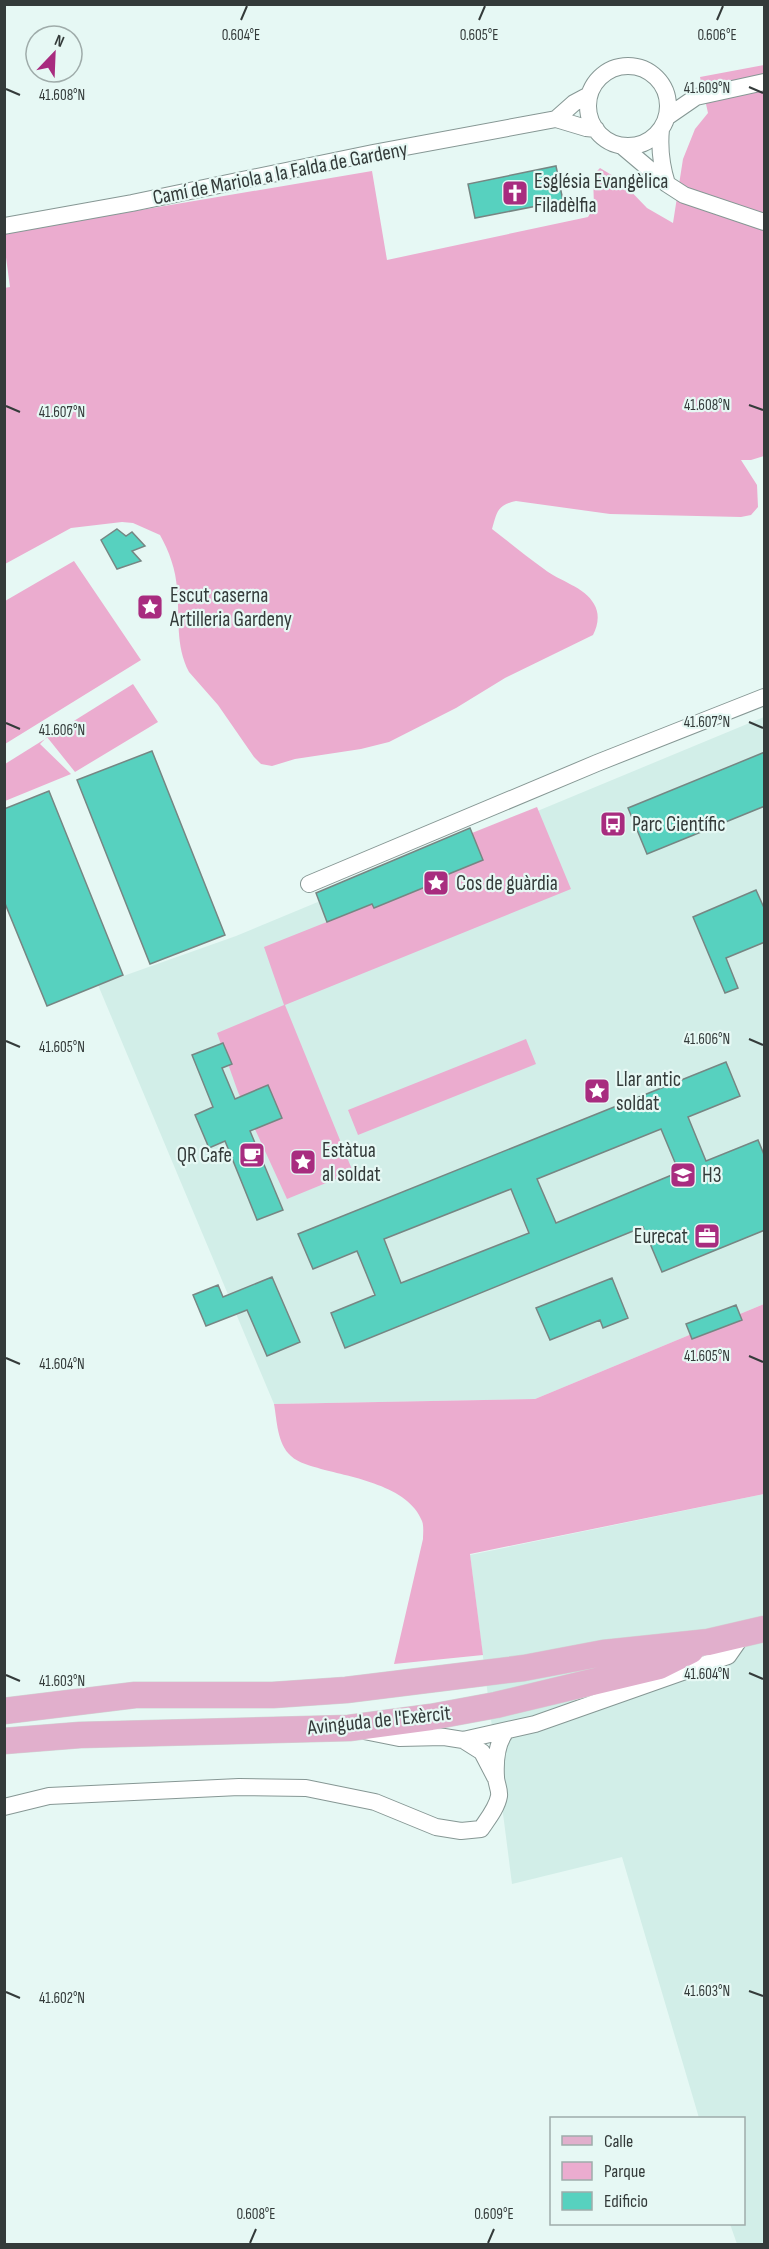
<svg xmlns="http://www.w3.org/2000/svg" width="769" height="2249" viewBox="0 0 769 2249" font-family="'Sofia Sans Condensed',sans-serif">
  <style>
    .built { fill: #d2eee8 }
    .green { fill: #ebaccf }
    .building { fill: #57d1bf; stroke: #768683; stroke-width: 1.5; fill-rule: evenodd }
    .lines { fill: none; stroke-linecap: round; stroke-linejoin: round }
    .street-casing { stroke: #869794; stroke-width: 18 }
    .primary-casing { stroke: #d2d4d4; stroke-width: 27 }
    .street { stroke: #fff; stroke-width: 16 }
    .primary { stroke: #e1afcc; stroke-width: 26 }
    .ticks { fill: none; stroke: #343b3a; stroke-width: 2 }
    .labels { text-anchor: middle; stroke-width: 4.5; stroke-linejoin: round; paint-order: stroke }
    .street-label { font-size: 21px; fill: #343b3a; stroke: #e6f8f4 }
    .poi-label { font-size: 21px; fill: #343b3a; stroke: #e6f8f4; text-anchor: start }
    .ticks-label { font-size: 15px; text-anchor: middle; fill: #343b3a; stroke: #e6f8f4; stroke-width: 4.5; stroke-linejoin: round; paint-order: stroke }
  </style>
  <rect width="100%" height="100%" fill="#e6f8f4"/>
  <path class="built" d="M764,717V1304L535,1399L274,1404L98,985L236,936Z
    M764,1494V2244H737L730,2224H744V2118H699L622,1857L512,1884L470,1555Z"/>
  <path class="green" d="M764,65V456L751,460H741L757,485L758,507L751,515L741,517L610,514L516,501C497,505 497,512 492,529C509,542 526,556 544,569C559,581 585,587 594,604C600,614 598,625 593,635L505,678L456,708L389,742L361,749L295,759L272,766L261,764L254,757L218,705L189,672C175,645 180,618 177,589C176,570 169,551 160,535L133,523L122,522L71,528L5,564L4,288L10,287L5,250V233L372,171L387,260L588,217L594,207L593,175L600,168L620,180L647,208L673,223L683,159L695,129L708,113L700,77Z
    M74,561L141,660L5,744V601Z
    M133,684L158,722L75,772L47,737L40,744L71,774L5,801V764Z
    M537,807L571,889L285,1005L353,1172L287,1199L238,1092L217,1033L284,1005L264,947L372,904L374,908L440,881L439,878L472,833Z
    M526,1039L536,1064L358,1135L348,1110Z
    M764,1304V1494L470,1554L483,1655L394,1664L423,1539C423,1534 424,1526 422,1521C409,1486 351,1477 321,1469C312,1466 298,1463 291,1456C277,1444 277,1420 274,1404L535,1399Z"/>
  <path class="building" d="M556,166L563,201L475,218L468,184Z
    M117,529L126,536L132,532L145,546L132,551L141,561L117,569L101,540Z
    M152,751L225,935L150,964L77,780Z
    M765,752V806L647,854L628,808Z
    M49,791L123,975L47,1006L4,901V809Z
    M470,828L483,860L439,878L440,881L374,908L372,904L327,922L316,893Z
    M756,890L765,910V942L726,958L738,988L725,993L693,917Z
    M223,1043L232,1064L222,1068L235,1099L268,1085L282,1118L250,1131L283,1210L257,1220L225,1141L209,1148L195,1115L213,1107L192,1055Z
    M726,1062L740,1096L688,1117L706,1161L758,1140L765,1157V1230L662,1272L643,1227L345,1348L331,1313L375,1295L357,1251L313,1269L298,1234ZM661,1129L679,1172L556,1223L537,1179ZM511,1189L529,1233L401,1283L384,1239Z
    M272,1277L300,1342L267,1356L247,1310L206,1326L193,1295L218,1285L223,1297Z
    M612,1278L628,1318L603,1328L600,1320L550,1340L536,1308Z
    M736,1305L742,1320L692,1339L686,1324Z"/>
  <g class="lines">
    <defs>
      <path id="street" d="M588 106a40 40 0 1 1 80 0a40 40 0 1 1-80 0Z
        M667,117L696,97L764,82
        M556,119L574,103L589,95
        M661,129C659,149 661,165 667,184
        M622,146L667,184L684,195L764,222
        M4,226L132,203L373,153L556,119L586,128L596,129
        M309,884L597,763L764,697
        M364,1731L399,1738L444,1737L463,1740L535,1724L728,1656L744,1633
        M463,1740L482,1752L495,1777
        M4,1807L49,1796L239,1787L306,1788L375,1802L436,1827L461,1831L481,1829C487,1820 497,1808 499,1796C500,1790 496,1783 496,1777C495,1761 497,1743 506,1731"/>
      <path id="primary" d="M4,1711L135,1695H273L346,1690L524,1668L603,1653L708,1642L764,1629
        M4,1741L80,1735L349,1728L431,1717L496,1705L659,1666L691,1650"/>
    </defs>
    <use href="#street" class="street-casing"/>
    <use href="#primary" class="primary-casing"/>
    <use href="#street" class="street"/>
    <use href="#primary" class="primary"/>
  </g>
  <path class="ticks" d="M241,20L247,6M479,20L485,6M717,20L723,6M749,87L763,93M6,89L20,95M749,405L763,410M6,406L20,412M749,722L763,728M6,723L20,729M749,1039L763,1045M6,1041L20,1047M749,1356L763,1362M6,1358L20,1364M749,1673L763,1679M6,1675L20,1681M749,1991L763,1996M6,1992L20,1998M250,2243L256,2229M488,2243L494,2229"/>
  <defs>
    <symbol id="church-square" viewBox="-11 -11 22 22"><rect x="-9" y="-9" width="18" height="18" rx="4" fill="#a82c7f" stroke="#e6f8f4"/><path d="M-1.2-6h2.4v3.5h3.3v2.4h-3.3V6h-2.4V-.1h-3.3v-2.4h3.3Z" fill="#fff"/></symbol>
    <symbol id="sight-square" viewBox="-11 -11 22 22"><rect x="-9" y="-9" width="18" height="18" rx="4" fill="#a82c7f" stroke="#e6f8f4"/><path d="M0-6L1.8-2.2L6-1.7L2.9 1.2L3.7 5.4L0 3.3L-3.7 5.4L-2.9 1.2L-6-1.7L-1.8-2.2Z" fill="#fff"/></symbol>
    <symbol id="bus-square" viewBox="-11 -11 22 22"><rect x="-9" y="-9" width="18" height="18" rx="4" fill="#a82c7f" stroke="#e6f8f4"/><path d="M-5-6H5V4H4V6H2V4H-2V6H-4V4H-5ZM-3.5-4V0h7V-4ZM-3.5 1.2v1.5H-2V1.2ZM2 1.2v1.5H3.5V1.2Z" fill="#fff"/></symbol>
    <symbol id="cafe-square" viewBox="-11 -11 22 22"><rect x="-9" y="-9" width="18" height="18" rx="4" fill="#a82c7f" stroke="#e6f8f4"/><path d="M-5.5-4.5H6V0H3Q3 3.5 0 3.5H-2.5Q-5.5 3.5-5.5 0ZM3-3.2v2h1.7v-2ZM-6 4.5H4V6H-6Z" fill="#fff"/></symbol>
    <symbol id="university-square" viewBox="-11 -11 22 22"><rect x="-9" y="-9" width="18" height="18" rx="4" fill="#a82c7f" stroke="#e6f8f4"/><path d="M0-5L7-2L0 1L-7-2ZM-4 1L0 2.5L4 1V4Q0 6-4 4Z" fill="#fff"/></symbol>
    <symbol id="office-square" viewBox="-11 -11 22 22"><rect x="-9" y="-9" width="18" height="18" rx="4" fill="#a82c7f" stroke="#e6f8f4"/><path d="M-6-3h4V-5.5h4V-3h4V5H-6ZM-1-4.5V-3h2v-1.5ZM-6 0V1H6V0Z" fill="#fff"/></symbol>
  </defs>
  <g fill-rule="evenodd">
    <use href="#church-square" x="500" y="178" width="30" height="30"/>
    <use href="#sight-square" x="135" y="592" width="30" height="30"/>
    <use href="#bus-square" x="598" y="809" width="30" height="30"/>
    <use href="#sight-square" x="421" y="868" width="30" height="30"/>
    <use href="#sight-square" x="582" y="1076" width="30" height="30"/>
    <use href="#cafe-square" x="237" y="1140" width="30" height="30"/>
    <use href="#sight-square" x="288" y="1147" width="30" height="30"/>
    <use href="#university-square" x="668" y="1160" width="30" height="30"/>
    <use href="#office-square" x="692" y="1221" width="30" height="30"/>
  </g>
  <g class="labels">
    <g class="street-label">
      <text transform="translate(280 173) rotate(-11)" y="7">Camí de Mariola a la Falda de Gardeny</text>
      <text transform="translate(379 1720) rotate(-6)" y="7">Avinguda de l'Exèrcit</text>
    </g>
    <g class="poi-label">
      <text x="534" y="188">Església Evangèlica<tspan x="534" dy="24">Filadèlfia</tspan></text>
      <text x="170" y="602">Escut caserna<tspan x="170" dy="24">Artilleria Gardeny</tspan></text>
      <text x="632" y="831">Parc Científic</text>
      <text x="456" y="890">Cos de guàrdia</text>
      <text x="616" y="1086">Llar antic<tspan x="616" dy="24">soldat</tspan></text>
      <text x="322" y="1157">Estàtua<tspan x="322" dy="24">al soldat</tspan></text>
      <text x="232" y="1162" text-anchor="end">QR Cafe</text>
      <text x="702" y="1182">H3</text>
      <text x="688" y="1243" text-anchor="end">Eurecat</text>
    </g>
  </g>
  <g class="ticks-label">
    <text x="241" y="40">0.604°E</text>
    <text x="479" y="40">0.605°E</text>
    <text x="717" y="40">0.606°E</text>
    <text x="707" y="93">41.609°N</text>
    <text x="62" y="100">41.608°N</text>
    <text x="707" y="410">41.608°N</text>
    <text x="62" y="417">41.607°N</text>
    <text x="707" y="727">41.607°N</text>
    <text x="62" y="735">41.606°N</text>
    <text x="707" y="1044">41.606°N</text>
    <text x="62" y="1052">41.605°N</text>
    <text x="707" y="1361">41.605°N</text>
    <text x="62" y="1369">41.604°N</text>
    <text x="707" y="1679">41.604°N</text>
    <text x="62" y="1686">41.603°N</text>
    <text x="707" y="1996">41.603°N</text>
    <text x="62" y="2003">41.602°N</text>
    <text x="256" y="2219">0.608°E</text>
    <text x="494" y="2219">0.609°E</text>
  </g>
  <rect width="769" height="2249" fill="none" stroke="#343b3a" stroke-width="12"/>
  <rect x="550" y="2117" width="195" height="108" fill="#e6f8f4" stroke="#9facaa" stroke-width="1.5"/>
  <rect x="562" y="2136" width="30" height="9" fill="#e1afcc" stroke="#9facaa" stroke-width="1.5"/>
  <text x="604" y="2147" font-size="18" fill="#343b3a">Calle</text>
  <rect x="562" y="2162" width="30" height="18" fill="#ebaccf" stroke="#9facaa" stroke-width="1.5"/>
  <text x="604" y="2177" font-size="18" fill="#343b3a">Parque</text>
  <rect x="562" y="2192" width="30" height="18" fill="#57d1bf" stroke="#9facaa" stroke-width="1.5"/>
  <text x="604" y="2207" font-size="18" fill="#343b3a">Edificio</text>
  <g transform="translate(54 54) rotate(23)"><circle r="28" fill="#e6f8f4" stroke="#9facaa" stroke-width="1.5"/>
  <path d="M0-4.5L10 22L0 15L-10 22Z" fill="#a82c7f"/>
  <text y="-9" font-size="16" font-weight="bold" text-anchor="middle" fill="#343b3a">N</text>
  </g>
</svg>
